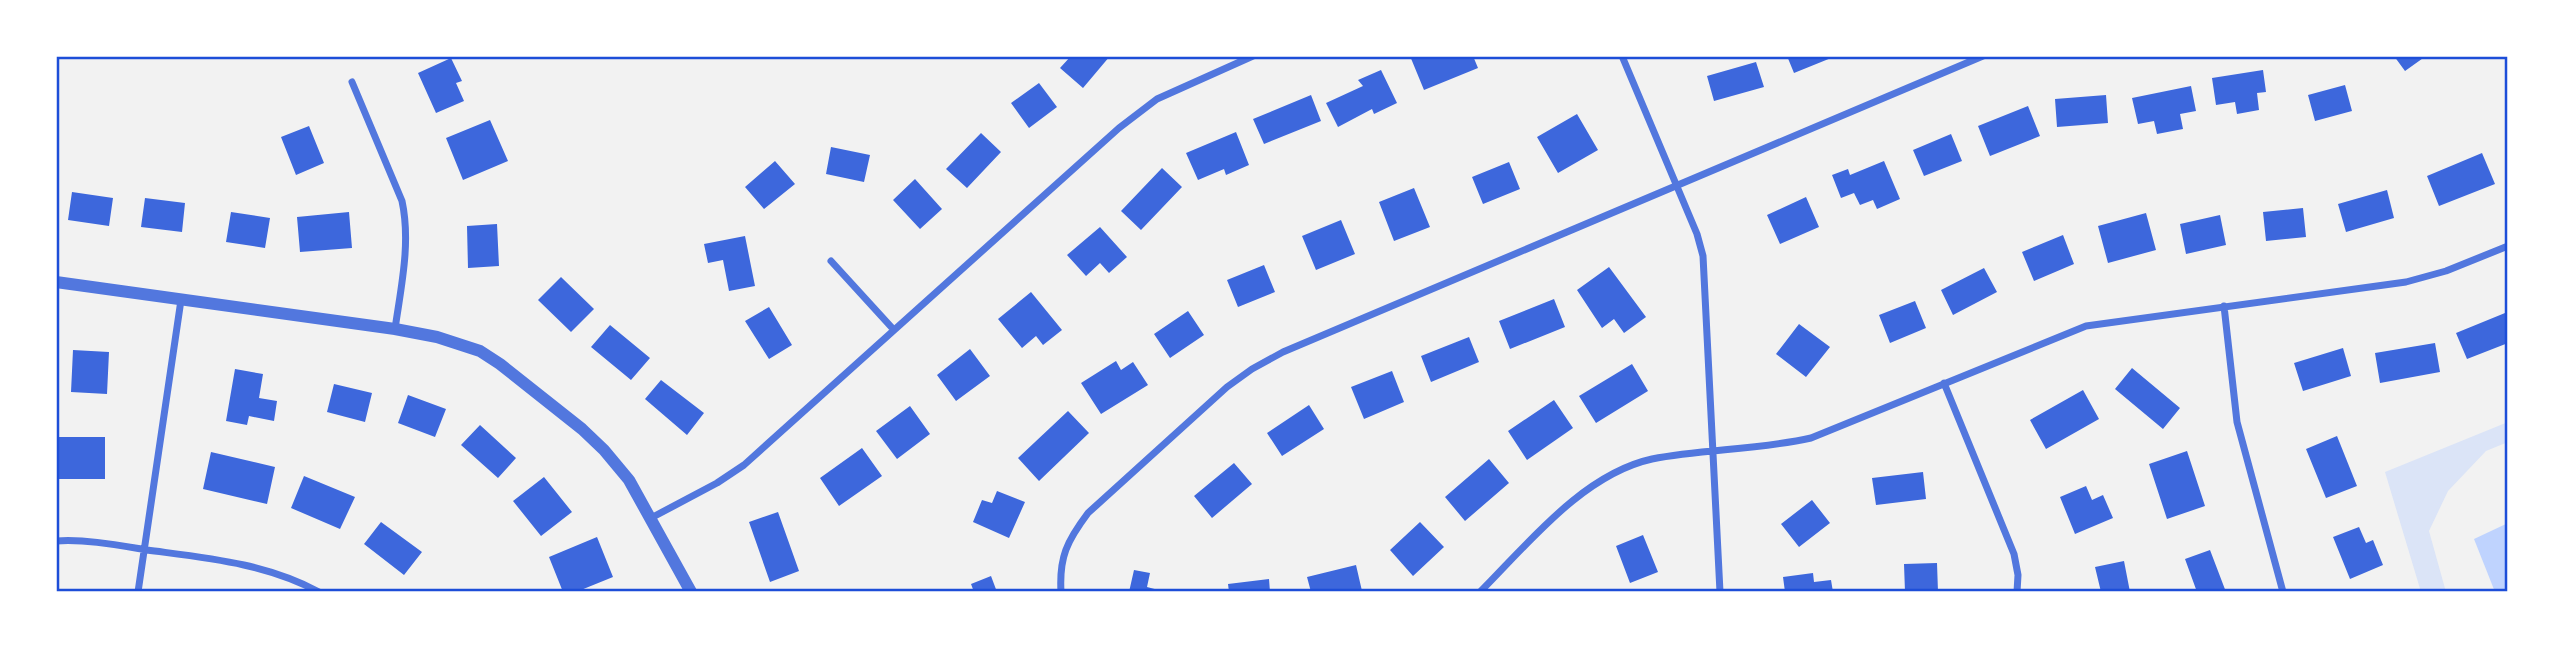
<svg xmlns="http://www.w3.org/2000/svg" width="2564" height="648" viewBox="0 0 2564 648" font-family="'PT Sans',sans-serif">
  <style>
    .green { fill: #dbe4f7 }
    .water { fill: #bfd3fe }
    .building { fill: #3d67dc }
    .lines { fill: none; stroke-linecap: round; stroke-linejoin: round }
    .minor { stroke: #5277de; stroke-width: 7 }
    .tertiary { stroke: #5277de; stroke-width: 12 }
    .neatline { fill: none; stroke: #1d4ed8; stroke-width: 2.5 }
  </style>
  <rect width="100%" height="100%" fill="#f2f2f2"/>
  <path class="green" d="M2508,422V442L2486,451L2448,491L2429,531L2446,592H2421L2385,472Z"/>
  <path class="water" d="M2508,523V592H2495L2474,539Z"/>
  <path class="building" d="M1071,56H1110L1083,88L1060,68Z
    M1410,56H1473L1478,68L1424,90Z
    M1787,56H1836L1794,73Z
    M2394,56H2426L2405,71Z
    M451,58L462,81L456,83L464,101L436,113L418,73Z
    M1756,62L1764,87L1714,101L1707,76Z
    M1381,70L1397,103L1374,114L1372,109L1338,127L1326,103L1363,86L1358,80Z
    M2263,70L2266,92L2257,93L2259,110L2237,114L2235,102L2216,105L2212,78Z
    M1039,83L1057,107L1029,128L1011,103Z
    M2345,85L2352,111L2315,121L2308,95Z
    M2191,86L2196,111L2180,114L2183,129L2157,134L2154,121L2138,124L2132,98Z
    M1311,95L1321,121L1264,144L1253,119Z
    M2106,95L2108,123L2057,127L2055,99Z
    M2028,106L2040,136L1990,156L1978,126Z
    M1577,114L1598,150L1558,173L1537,137Z
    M490,120L508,161L463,180L446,138Z
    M309,126L324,163L296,175L281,137Z
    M1236,132L1249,165L1226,175L1224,169L1198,180L1186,153Z
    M981,133L1001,152L967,188L946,169Z
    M1951,134L1962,161L1924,176L1913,150Z
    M831,147L870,155L864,182L826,174Z
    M2482,153L2495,184L2439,206L2427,176Z
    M775,161L795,184L764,209L745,187Z
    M1884,161L1900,199L1877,209L1873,200L1860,205L1854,193L1841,198L1832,175L1848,169L1850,175Z
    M1509,162L1520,189L1483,204L1472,177Z
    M1162,168L1182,187L1141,230L1121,211Z
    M915,179L942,209L920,229L893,200Z
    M1414,188L1430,227L1394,241L1379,202Z
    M2387,190L2394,218L2346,232L2338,204Z
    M72,192L113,198L109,226L68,220Z
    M1806,197L1819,227L1780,244L1767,215Z
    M145,198L185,203L182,232L141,227Z
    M2303,208L2306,237L2266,241L2263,212Z
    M231,212L270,218L265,248L226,242Z
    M349,212L352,248L300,252L297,217Z
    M2146,213L2156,250L2108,263L2098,226Z
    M2220,215L2226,245L2186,254L2180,224Z
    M1341,220L1355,254L1316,270L1302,236Z
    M497,224L499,266L468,268L467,226Z
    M1100,227L1127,257L1109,273L1100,263L1086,276L1067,255Z
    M2063,235L2074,264L2034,281L2022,252Z
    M745,236L755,286L729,291L723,260L708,263L704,244Z
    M1264,265L1275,292L1238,307L1227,280Z
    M1609,267L1646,317L1624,333L1614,319L1602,328L1577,290Z
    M1984,268L1997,292L1953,315L1941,290Z
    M561,277L594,309L571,332L538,300Z
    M1031,292L1062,330L1043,345L1036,336L1022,348L998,319Z
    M1554,299L1565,327L1510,349L1499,321Z
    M1915,301L1926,328L1890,343L1879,315Z
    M769,307L792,345L769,359L745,321Z
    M1188,311L1204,335L1170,358L1154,334Z
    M2505,313L2508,322V343L2467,359L2456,333Z
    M1799,324L1830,347L1806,377L1776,354Z
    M610,325L650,358L631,380L591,347Z
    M1469,337L1479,362L1431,382L1421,356Z
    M2435,343L2440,372L2380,383L2375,353Z
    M2343,348L2351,376L2303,391L2294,363Z
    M970,349L990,376L956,401L937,375Z
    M73,350L109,352L107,394L71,392Z
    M1116,361L1121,370L1133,362L1148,385L1101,414L1081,383Z
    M1632,364L1648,391L1596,423L1579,396Z
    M2132,368L2180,408L2163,429L2115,389Z
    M235,369L263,374L259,398L277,401L274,421L249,416L247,425L226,421Z
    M1392,371L1404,402L1364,419L1351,387Z
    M661,380L704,413L687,435L645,399Z
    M334,384L372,393L365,422L327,412Z
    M2083,390L2099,419L2046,449L2030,420Z
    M408,395L446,409L435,437L398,423Z
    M1554,400L1573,428L1527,460L1508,431Z
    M1309,405L1324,429L1282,456L1267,433Z
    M910,406L930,434L897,459L876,431Z
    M1068,411L1089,433L1039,481L1018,458Z
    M480,425L516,458L498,478L461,445Z
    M2337,436L2357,486L2326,498L2306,449Z
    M56,437H105V479H56Z
    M862,448L882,476L839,506L820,478Z
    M2187,451L2205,506L2167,519L2149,464Z
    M211,452L275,467L267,504L203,489Z
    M1489,459L1509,483L1465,521L1445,497Z
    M1234,463L1252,484L1212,518L1194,496Z
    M1923,472L1926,499L1876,505L1872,478Z
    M304,476L355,497L340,529L291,508Z
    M544,477L572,512L541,536L513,501Z
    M2086,486L2092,500L2103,495L2113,518L2075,534L2060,497Z
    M997,491L1025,502L1009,538L973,522L982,500L992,503Z
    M1812,500L1830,523L1799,547L1781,524Z
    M778,512L799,571L770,582L749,522Z
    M381,522L422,552L404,575L364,544Z
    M1420,522L1444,547L1413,576L1390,550Z
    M2359,527L2366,543L2373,540L2383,565L2350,579L2333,537Z
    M1643,535L1658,572L1630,583L1616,546Z
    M597,537L613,577L576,592H563L549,557Z
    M2210,550L2226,592H2197L2185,559Z
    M2124,561L2130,592H2101L2095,567Z
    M1937,563L1938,592H1905L1904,564Z
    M1356,565L1362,591L1311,592L1307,577Z
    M1134,570L1150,573L1147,587L1166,592H1129Z
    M1813,573L1814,582L1831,580L1833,592H1785L1783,577Z
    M991,576L997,592H974L971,584Z
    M1269,579L1270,592H1229L1228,584Z"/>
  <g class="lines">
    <path class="minor" d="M1622,56L1697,234L1703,256L1720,592
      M352,82L402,201C411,243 401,287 395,329
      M831,261L894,330
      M2224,306L2237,422L2283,592
      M1944,383L2014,554L2018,575L2017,592
      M651,518L717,483L744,465L1119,128L1157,99L1253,56
      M56,541C86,539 117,545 147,550C207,558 265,563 319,592
      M138,592L181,300
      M1061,592C1059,557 1067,541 1088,513L1227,387L1252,369L1283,352L1983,56
      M1480,592C1527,545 1583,474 1652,459C1704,449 1758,450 1811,438L2086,326L2406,282L2446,271L2508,246"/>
    <path class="tertiary" d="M56,282L395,329L437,337L480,351L500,364L582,429L604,450L629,480L691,592"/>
  </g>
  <rect width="2564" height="648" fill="none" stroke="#ffffff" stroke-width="116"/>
  <rect x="58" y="58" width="2448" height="532" class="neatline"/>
</svg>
